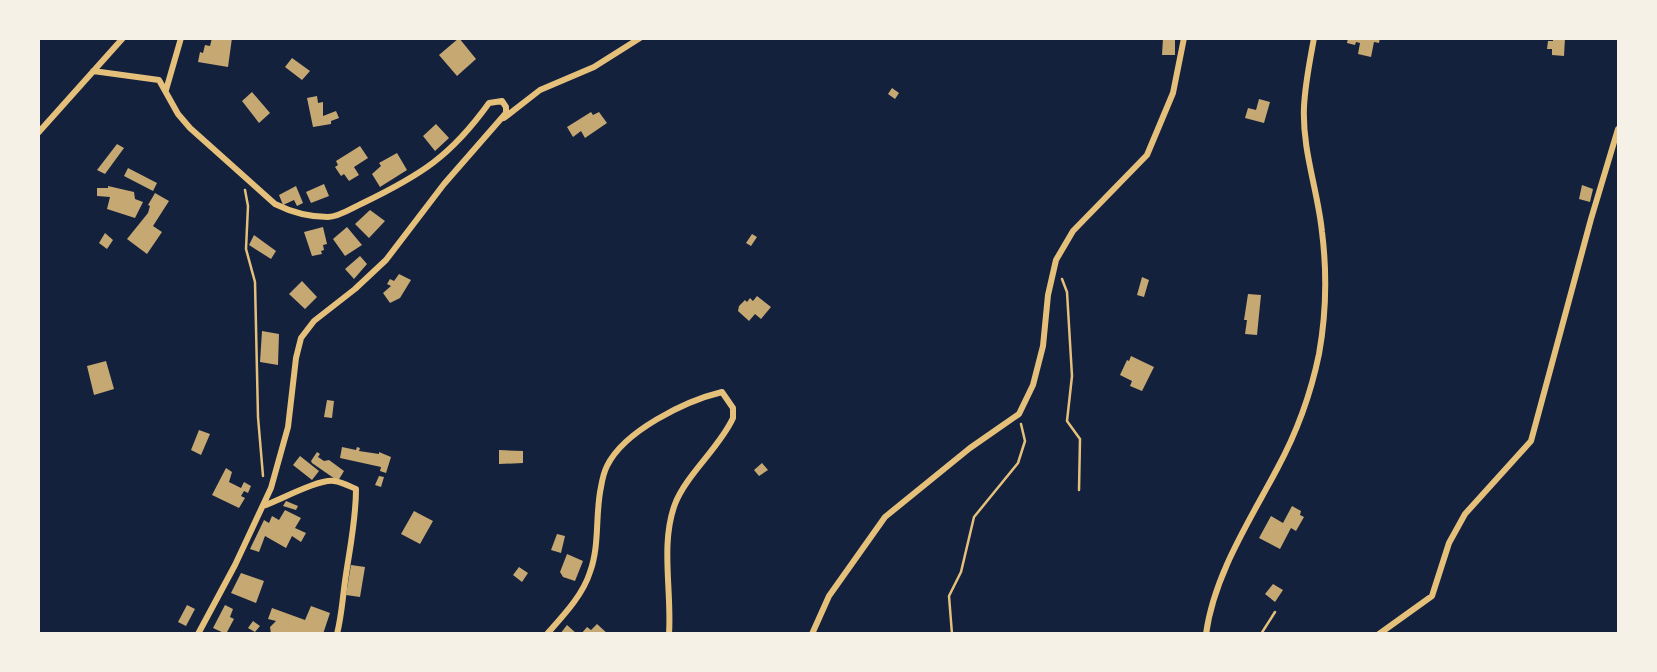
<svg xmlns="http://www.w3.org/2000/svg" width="1657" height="672" viewBox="0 0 1657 672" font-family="Quicksand,sans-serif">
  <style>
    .building { fill: #c6a872 }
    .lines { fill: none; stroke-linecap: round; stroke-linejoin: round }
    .path { stroke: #e5c07b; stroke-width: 2.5 }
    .minor { stroke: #e5c07b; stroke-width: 6 }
  </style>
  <rect width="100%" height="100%" fill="#14213d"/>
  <path class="building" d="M212,38H232L228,67L198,62L200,52L203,53L205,45L210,46Z
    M459,38L476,59L457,76L439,55Z
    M1163,38H1175V55H1162Z
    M1348,38H1380L1379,43L1374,42L1371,57L1358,54L1360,43L1356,42L1355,45L1347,43Z
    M1553,38H1565L1564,56L1552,55V49H1547L1548,41H1553Z
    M292,58L310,71L302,80L285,67Z
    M892,88L899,93L895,99L888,94Z
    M252,92L270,113L259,123L242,101Z
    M317,96L318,103L323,102V116L336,111L339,118L331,121V124L313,127L307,98Z
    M1259,99L1270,102L1264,123L1245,118L1248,108L1256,110Z
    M591,112L593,115L599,112L607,123L585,138L581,131L573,137L567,127Z
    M436,124L449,138L435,151L423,136Z
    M117,144L124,148L105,174L97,170Z
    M360,146L368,158L354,167L359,175L349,181L344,174L341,176L335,167L338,165L336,161Z
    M397,153L407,170L380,187L372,174L381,166L379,163Z
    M128,168L157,183L153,191L124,176Z
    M324,184L329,196L311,203L306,192Z
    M1582,185L1593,189L1590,202L1579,199Z
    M108,186L134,192L135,199L143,202L135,218L107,209L110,197L97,196V188H108Z
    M296,186L303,203L297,206L294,200L283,205L279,195Z
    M155,193L169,201L153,226L162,232L147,254L127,239L148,213L150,206L148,205Z
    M370,210L385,221L369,238L355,224Z
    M323,227L327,244L323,245L324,250L321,251L322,254L312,256L304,232Z
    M347,227L362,245L345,256L333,239Z
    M105,233L113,240L107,249L99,243Z
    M752,234L757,237L751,246L746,243Z
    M254,235L276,251L271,259L249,245Z
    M360,256L367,264L354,279L345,269Z
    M399,274L411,280L400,298L390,303L383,293L391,286L387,284L390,279L394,281Z
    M1142,277L1149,280L1144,297L1137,295Z
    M302,281L317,297L305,309L289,294Z
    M1248,294L1261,295L1257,335L1245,334L1247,320H1244Z
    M757,296L771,307L761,319L755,314L749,321L738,311L739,306L745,300L747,302L750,298L753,301Z
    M262,331L279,334L278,365L260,362Z
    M1131,356L1154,367L1142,391L1130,386L1132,381L1120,375L1127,360L1129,361Z
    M106,361L114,389L94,395L87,366Z
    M327,400L334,401L332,418L324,417Z
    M199,430L210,434L201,455L191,450Z
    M342,447L356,450L357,447L360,448L359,451L379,454V452L391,457L386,473L380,471L381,467L340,458Z
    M499,450L523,451V463L499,464Z
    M317,452L320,454L318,457L324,461L329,460L344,471L338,481L312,463L311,461Z
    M300,456L319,471L312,480L293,465Z
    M762,463L768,470L759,476L754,470Z
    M226,468L232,472L229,482L241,488L244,482L251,486L248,493L244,491L241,496L245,498L239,508L212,495Z
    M379,476L384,477L381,487L375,485Z
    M286,501L298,506L296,510L283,506Z
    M1292,506L1301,511L1300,515L1304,517L1296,531L1291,528L1280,549L1259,538L1271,516L1283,523Z
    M285,510L301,518L295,528L306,533L301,542L292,536L286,548L265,536L259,552L250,549L264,520L269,523L272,516L279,520Z
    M414,511L433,521L420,544L401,534Z
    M557,534L565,536L561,553L551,550Z
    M567,554L583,561L575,581L563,577L560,572Z
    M351,565L365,567L360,597L346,595Z
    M519,567L528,573L522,582L513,575Z
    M241,573L264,581L256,603L231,593Z
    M1273,584L1283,590L1275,602L1265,594Z
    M187,605L195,609L186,626L178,622Z
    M225,605L233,609L230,617L234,619L226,634L213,628Z
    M311,606L330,613L323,634H271L270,627L276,621L268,619L272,608L305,620Z
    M253,621L260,626L255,632L248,628Z
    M597,624L608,634H581L587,627L591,630Z
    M567,625L577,634H560Z"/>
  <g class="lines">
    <path class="path" d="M245,190L248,206L246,249L255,282L258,417L263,476
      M1062,279L1067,292L1072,376L1067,421L1080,439L1079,490
      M952,634L949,596L961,572L974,517L1018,463L1025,441L1021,424
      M1261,634L1275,612"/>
    <path class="minor" d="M93,71L159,80L178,114L190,128L275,204C291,212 309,217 328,217C339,217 352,208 363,203C421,175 451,156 489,103L502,101L506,107V113L444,184L386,260L355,289L314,321L301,338L296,358L288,427L271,488L235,565L198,634
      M166,90L181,38
      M504,118L540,90L594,67L640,38
      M38,133L123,38
      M263,506C280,500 318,479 334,481C342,482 349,486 356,489C356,524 348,556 344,589C342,605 341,618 337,634
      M547,634C563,616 583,595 590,572C600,545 595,514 601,487C602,481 604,472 607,466C624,431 685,401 722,392L733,408V418C720,447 686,475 675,504C660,544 672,592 669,634
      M812,634L829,596L885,517L970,448L1019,414L1033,385L1043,346L1048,295L1056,260L1073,231L1147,155L1173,93L1184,38
      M1206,634C1214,575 1250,520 1277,469C1296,434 1311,393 1319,354C1326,315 1327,272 1322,232C1318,191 1302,150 1304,107C1305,84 1310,60 1314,38
      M1379,634L1432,596L1449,543L1465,514L1531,441L1591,219L1618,129"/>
  </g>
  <rect width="1657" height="672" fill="none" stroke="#f6f1e7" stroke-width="80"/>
</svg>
